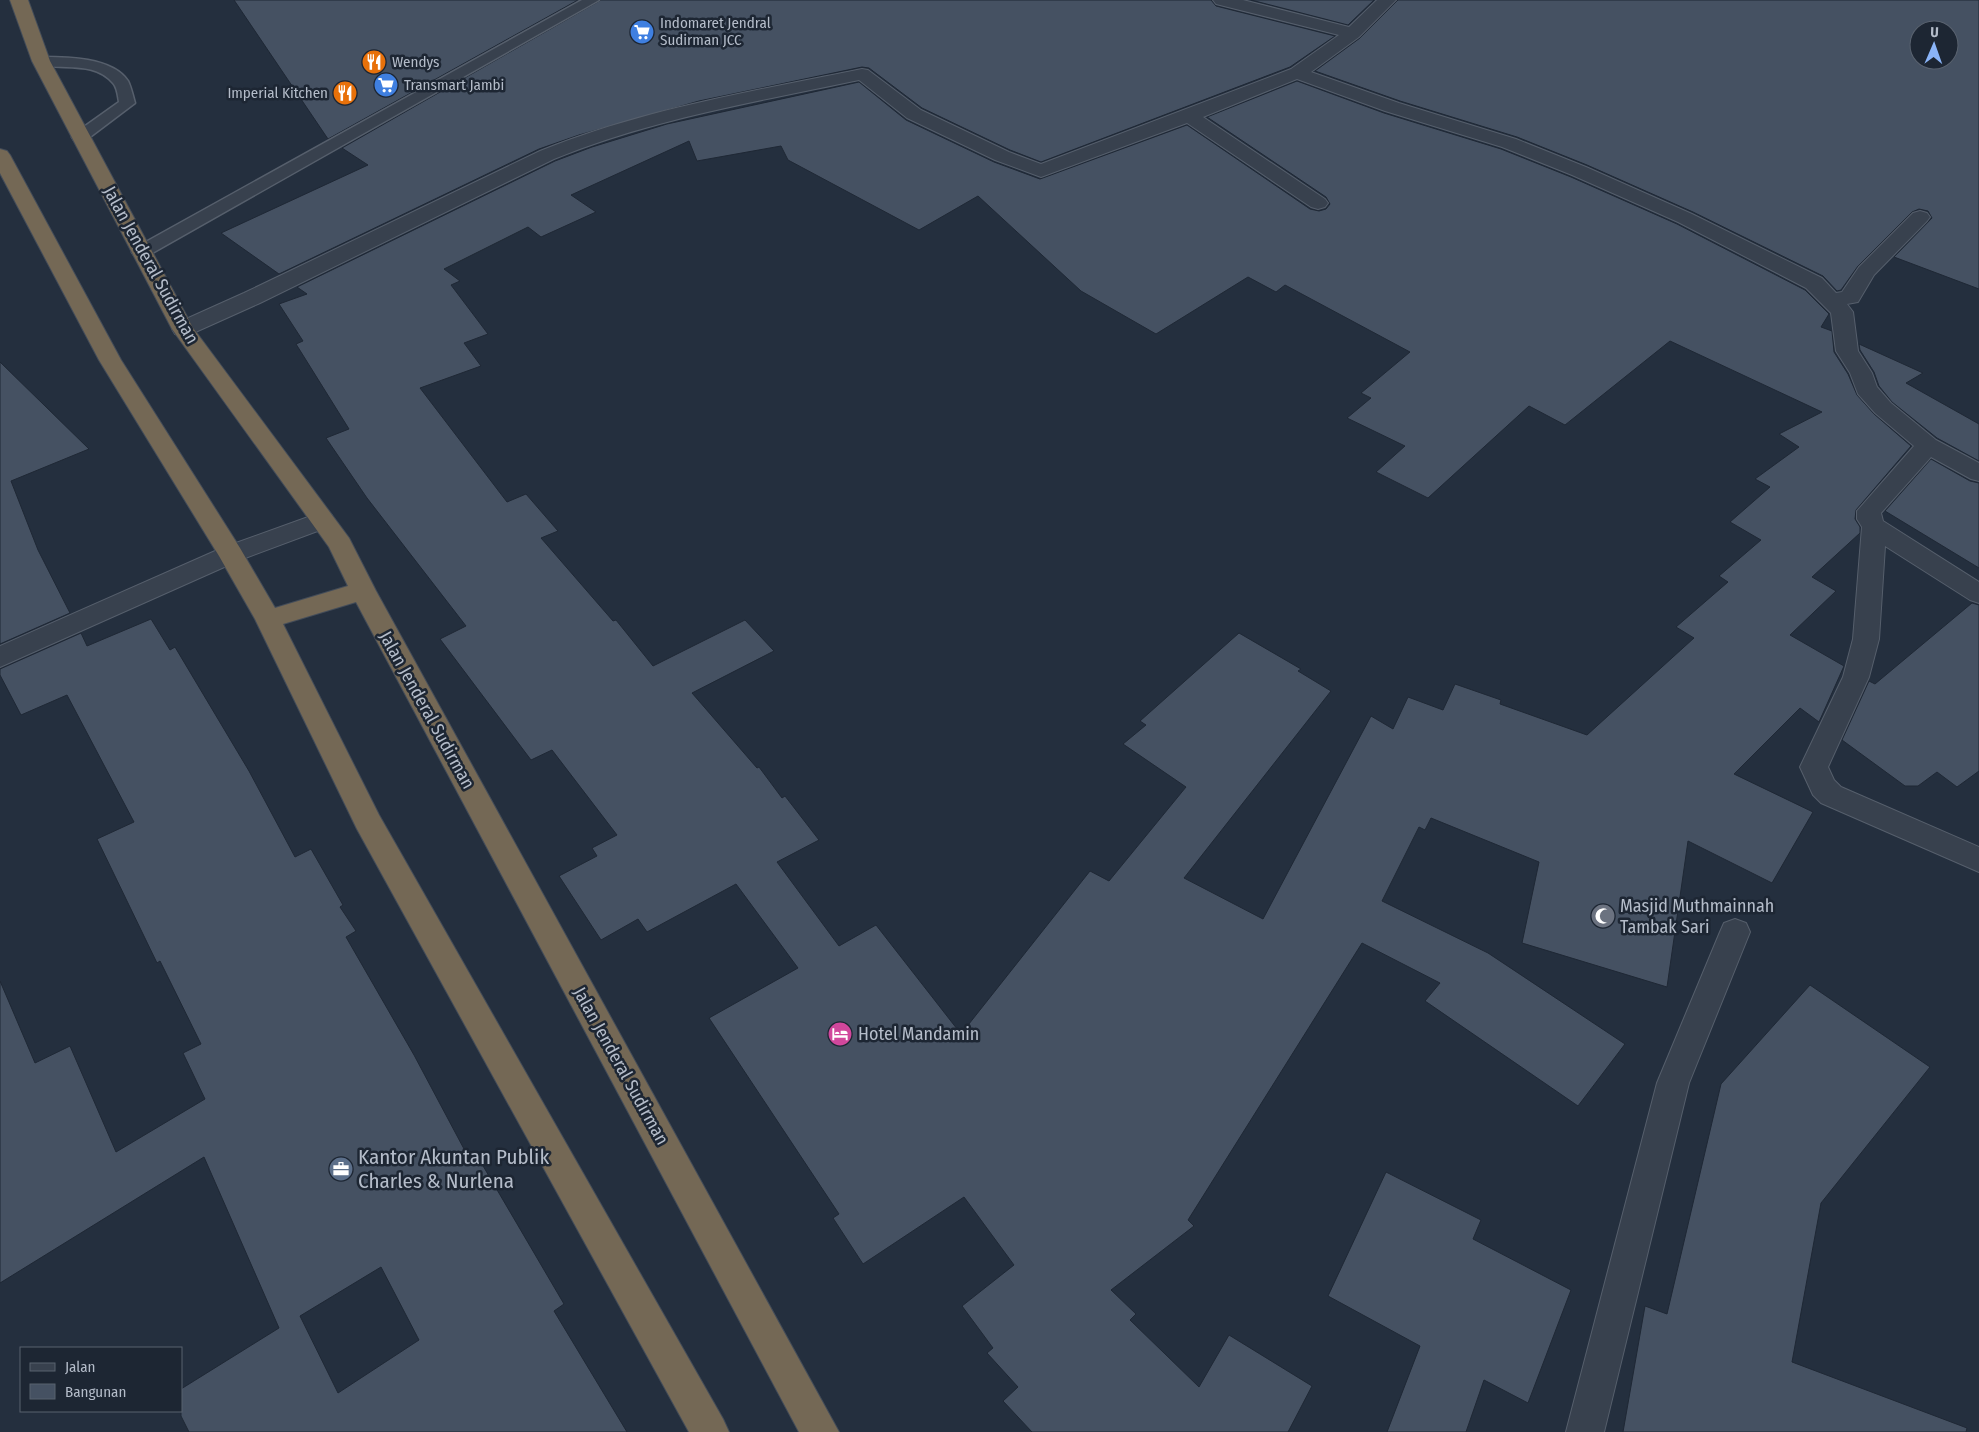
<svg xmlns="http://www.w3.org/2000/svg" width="1979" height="1432" viewBox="0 0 1979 1432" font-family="'Fira Sans Condensed',sans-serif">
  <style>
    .building { fill: #455162; stroke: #1f2835; fill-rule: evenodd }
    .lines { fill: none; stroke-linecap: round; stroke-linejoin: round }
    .lane-casing { stroke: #565f6c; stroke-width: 3 }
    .street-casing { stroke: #565f6c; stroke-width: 2 }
    .highway-casing { stroke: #434c59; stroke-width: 2 }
    .lane { fill: #38414e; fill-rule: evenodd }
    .street { fill: #38414e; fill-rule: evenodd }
    .highway { fill: #746855; fill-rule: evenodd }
    .labels { text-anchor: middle; stroke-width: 5; stroke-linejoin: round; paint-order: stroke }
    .far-poi-label { font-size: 15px; fill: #b4bcc9; stroke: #1d2633; text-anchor: start }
    .street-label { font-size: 18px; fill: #b4bcc9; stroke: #1d2633 }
    .poi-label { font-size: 18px; fill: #b4bcc9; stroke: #1d2633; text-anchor: start }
    .near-poi-label { font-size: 21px; fill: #b4bcc9; stroke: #1d2633; text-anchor: start }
  </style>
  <rect width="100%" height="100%" fill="#242f3e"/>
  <path class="building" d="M234,0H578L328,139Z
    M601,0H1211L1216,6L1335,36L1290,67L1041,162L1010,150L922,108L869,68L862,67L699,101L579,135L539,149L279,274L221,233L368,165L342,148Z
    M1251,0H1374L1348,25Z
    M1398,0H1979V289L1894,257L1932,218L1928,211L1919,209L1912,212L1858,266L1841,290L1837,291L1823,276L1693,212L1587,165L1517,137L1400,101L1315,71L1360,38ZM1919,30H1949V60H1919Z
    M1297,81L1384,113L1501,149L1571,177L1677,224L1805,290L1829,314L1821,327L1832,331L1834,352L1848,374L1857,395L1874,414L1911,446L1856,510L1855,519L1860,527V533L1812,577L1836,591L1790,635L1844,666L1819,722L1800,708L1734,774L1813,812L1772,883L1688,841L1667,987L1522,943L1539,862L1431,818L1425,830L1419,827L1382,901L1488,953L1625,1044L1578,1106L1425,1001L1440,983L1362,943L1188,1220L1194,1226L1111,1290L1136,1314L1130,1320L1199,1387L1229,1335L1312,1386L1288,1432H1032L1003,1401L1018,1387L987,1353L993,1348L962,1306L1014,1265L964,1197L863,1264L833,1218L839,1214L709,1018L798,968L736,884L647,932L638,919L601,940L559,876L597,856L592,848L617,835L552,750L531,760L440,639L466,626L367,498L326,438L349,429L296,344L303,341L279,304L307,294L297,287L555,161L592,147L667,124L859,82L906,120L994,162L1040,179L1187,125L1310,209L1319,211L1326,209L1330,204L1326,197L1207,117ZM689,141L697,161L781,146L788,160L919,230L978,196L1081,291L1156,334L1248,277L1276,292L1285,285L1410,352L1361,393L1371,398L1347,418L1405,446L1376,472L1428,498L1529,406L1565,425L1670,341L1822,412L1779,434L1799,447L1755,479L1770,487L1730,522L1761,540L1719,576L1728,582L1676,627L1694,638L1587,735L1500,704L1501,700L1455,684L1443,710L1408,697L1393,729L1371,716L1263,919L1184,878L1331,691L1298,671L1301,669L1239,633L1140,721L1146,725L1123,744L1186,787L1109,881L1090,871L961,1034L876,925L839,946L777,862L819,840L785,796L782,798L759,767L757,768L692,693L774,651L745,620L653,666L616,620L613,621L541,538L558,531L526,494L507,502L420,388L481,366L464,343L488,334L451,285L460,281L444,269L528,227L541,237L596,212L571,195Z
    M1859,344L1923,373L1906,383L1979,424V461L1937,438L1892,402L1879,386L1874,372L1860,350Z
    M0,362L89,449L11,481L38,550L70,613L0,644Z
    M1931,459L1970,481L1979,483V568L1885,511Z
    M1972,603L1979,605V771L1957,787L1937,772L1918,786H1905L1842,740L1869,681L1875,684Z
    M151,619L170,650L175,647L249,771L295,857L311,849L343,905L340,907L356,931L346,937L414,1055L472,1164L479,1159L564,1304L554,1311L627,1432H189L181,1416V1389L279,1328L204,1157L0,1283V981L35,1063L70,1046L116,1152L205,1099L183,1053L201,1044L160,961L157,963L97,839L134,822L67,695L21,715L0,675V669L81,633L87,646ZM381,1267L419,1340L338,1393L300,1316Z
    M1810,985L1930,1067L1821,1203L1792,1362L1967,1428L1966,1432H1623L1645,1306L1667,1314L1721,1084Z
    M1386,1172L1481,1220L1473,1239L1571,1290L1528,1403L1484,1380L1466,1432H1387L1420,1346L1328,1296Z"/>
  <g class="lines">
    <defs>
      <path id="lane" d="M582,0H599L147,256H135L132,252L135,248Z
        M41,57C66,57 112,57 128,81C131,87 133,96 135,103L86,140H74L72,137L74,134L119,102C118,96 117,87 113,83C93,60 62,71 36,64L34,61L36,58Z"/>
      <path id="street" d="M1213,0H1243L1349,27L1377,0H1396L1359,37L1311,72L1399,103L1516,139L1586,167L1692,214L1822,278L1836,293L1842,292L1859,267L1913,213L1920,211L1927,213L1930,217L1927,221L1874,275L1858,302L1847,304L1853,312L1858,351L1872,373L1877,387L1891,403L1936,440L1979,463V481L1971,479L1931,457L1881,513L1883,521L1979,582V603L1970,600L1885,546L1879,639L1869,677L1828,767L1834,780L1841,787L1979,847V872L1821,803L1813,795L1800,767L1843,677L1853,639L1862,527L1857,519V511L1914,446L1875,413L1858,394L1850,373L1836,351L1831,313L1806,288L1678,222L1572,175L1502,147L1385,111L1297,79L1203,117L1325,199L1328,203L1325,207L1318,209L1311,207L1187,123L1041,177L995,160L907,118L859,80C755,102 652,119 554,159L260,303L191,334L183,336L175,334L172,329L175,324L244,293L540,151C644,109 753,91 862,69L868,70L921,110L1009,152L1041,164L1291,69L1339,35L1216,4Z
        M322,512L331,514L334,520L331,526L240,560L0,667V646L222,548Z
        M1735,919L1746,923L1750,932L1689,1083L1604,1432H1566L1657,1083L1720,932L1724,923Z"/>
      <path id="highway" d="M10,0H28L50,61L193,328L349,538L376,591L839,1432H799L356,602L283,624L379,815L723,1419L729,1432H689L357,829L255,619L219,556L99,360L0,173V149L7,151L10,155L121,360L240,548L275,608L348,586L329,547L172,329L32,61Z"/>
    </defs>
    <use href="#lane" class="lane-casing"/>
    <use href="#street" class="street-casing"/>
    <use href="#highway" class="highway-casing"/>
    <use href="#lane" class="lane"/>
    <use href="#street" class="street"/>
    <use href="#highway" class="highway"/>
  </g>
  <defs>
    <symbol id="supermarket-disc" viewBox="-11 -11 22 22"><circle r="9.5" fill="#3f7fe0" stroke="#1d2633"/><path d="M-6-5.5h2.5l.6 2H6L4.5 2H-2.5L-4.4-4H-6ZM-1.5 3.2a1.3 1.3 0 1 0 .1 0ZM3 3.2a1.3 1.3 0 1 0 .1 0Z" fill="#fff"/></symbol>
    <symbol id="restaurant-disc" viewBox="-11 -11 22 22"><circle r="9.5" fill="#e8710a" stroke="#1d2633"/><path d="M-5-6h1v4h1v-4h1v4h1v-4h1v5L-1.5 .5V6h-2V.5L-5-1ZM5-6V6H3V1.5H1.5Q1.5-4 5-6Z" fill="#fff"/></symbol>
    <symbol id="mosque-disc" viewBox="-11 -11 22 22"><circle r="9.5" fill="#6b7280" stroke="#1d2633"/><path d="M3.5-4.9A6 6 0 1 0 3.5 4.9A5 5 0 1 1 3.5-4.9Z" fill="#fff"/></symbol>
    <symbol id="hotel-disc" viewBox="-11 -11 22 22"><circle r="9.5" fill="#d1479c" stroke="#1d2633"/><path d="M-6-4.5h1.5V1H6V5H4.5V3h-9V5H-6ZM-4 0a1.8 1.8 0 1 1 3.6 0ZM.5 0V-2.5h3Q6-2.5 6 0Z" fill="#fff"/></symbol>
    <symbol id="office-disc" viewBox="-11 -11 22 22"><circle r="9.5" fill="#5c6f8a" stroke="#1d2633"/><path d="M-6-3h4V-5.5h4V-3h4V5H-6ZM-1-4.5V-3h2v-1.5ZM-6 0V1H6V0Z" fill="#fff"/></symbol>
  </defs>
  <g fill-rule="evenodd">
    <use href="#supermarket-disc" x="628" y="18" width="28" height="28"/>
    <use href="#restaurant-disc" x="360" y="48" width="28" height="28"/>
    <use href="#supermarket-disc" x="372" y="71" width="28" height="28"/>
    <use href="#restaurant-disc" x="331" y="79" width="28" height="28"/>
    <use href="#mosque-disc" x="1589" y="902" width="28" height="28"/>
    <use href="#hotel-disc" x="826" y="1020" width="28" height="28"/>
    <use href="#office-disc" x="327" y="1155" width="28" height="28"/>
  </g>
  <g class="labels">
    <g class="far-poi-label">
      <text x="660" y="28">Indomaret Jendral<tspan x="660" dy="17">Sudirman JCC</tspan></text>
      <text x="392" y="67">Wendys</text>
      <text x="404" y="90">Transmart Jambi</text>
      <text x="328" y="98" text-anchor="end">Imperial Kitchen</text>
    </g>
    <g class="street-label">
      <text transform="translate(151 265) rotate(61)" y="6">Jalan Jenderal Sudirman</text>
      <text transform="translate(427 710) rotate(61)" y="6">Jalan Jenderal Sudirman</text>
      <text transform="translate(621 1066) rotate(61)" y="6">Jalan Jenderal Sudirman</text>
    </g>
    <g class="poi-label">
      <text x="1620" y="912">Masjid Muthmainnah<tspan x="1620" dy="21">Tambak Sari</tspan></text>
      <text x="858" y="1040">Hotel Mandamin</text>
    </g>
    <g class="near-poi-label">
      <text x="358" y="1164">Kantor Akuntan Publik<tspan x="358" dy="24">Charles &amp; Nurlena</tspan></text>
    </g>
  </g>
  <rect x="20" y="1347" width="162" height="65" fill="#1d2633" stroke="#59626f"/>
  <rect x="30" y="1363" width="25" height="8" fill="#38414e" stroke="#59626f"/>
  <text x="65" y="1372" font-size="15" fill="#b4bcc9">Jalan</text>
  <rect x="30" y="1384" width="25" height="15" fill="#455162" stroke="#59626f"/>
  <text x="65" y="1397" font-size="15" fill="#b4bcc9">Bangunan</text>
  <g transform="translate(1934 45) rotate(2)"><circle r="24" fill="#1d2633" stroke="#59626f"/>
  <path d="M0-4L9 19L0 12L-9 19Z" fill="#8ab4f8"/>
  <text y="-8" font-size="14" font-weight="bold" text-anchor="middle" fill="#b4bcc9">U</text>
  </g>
</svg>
